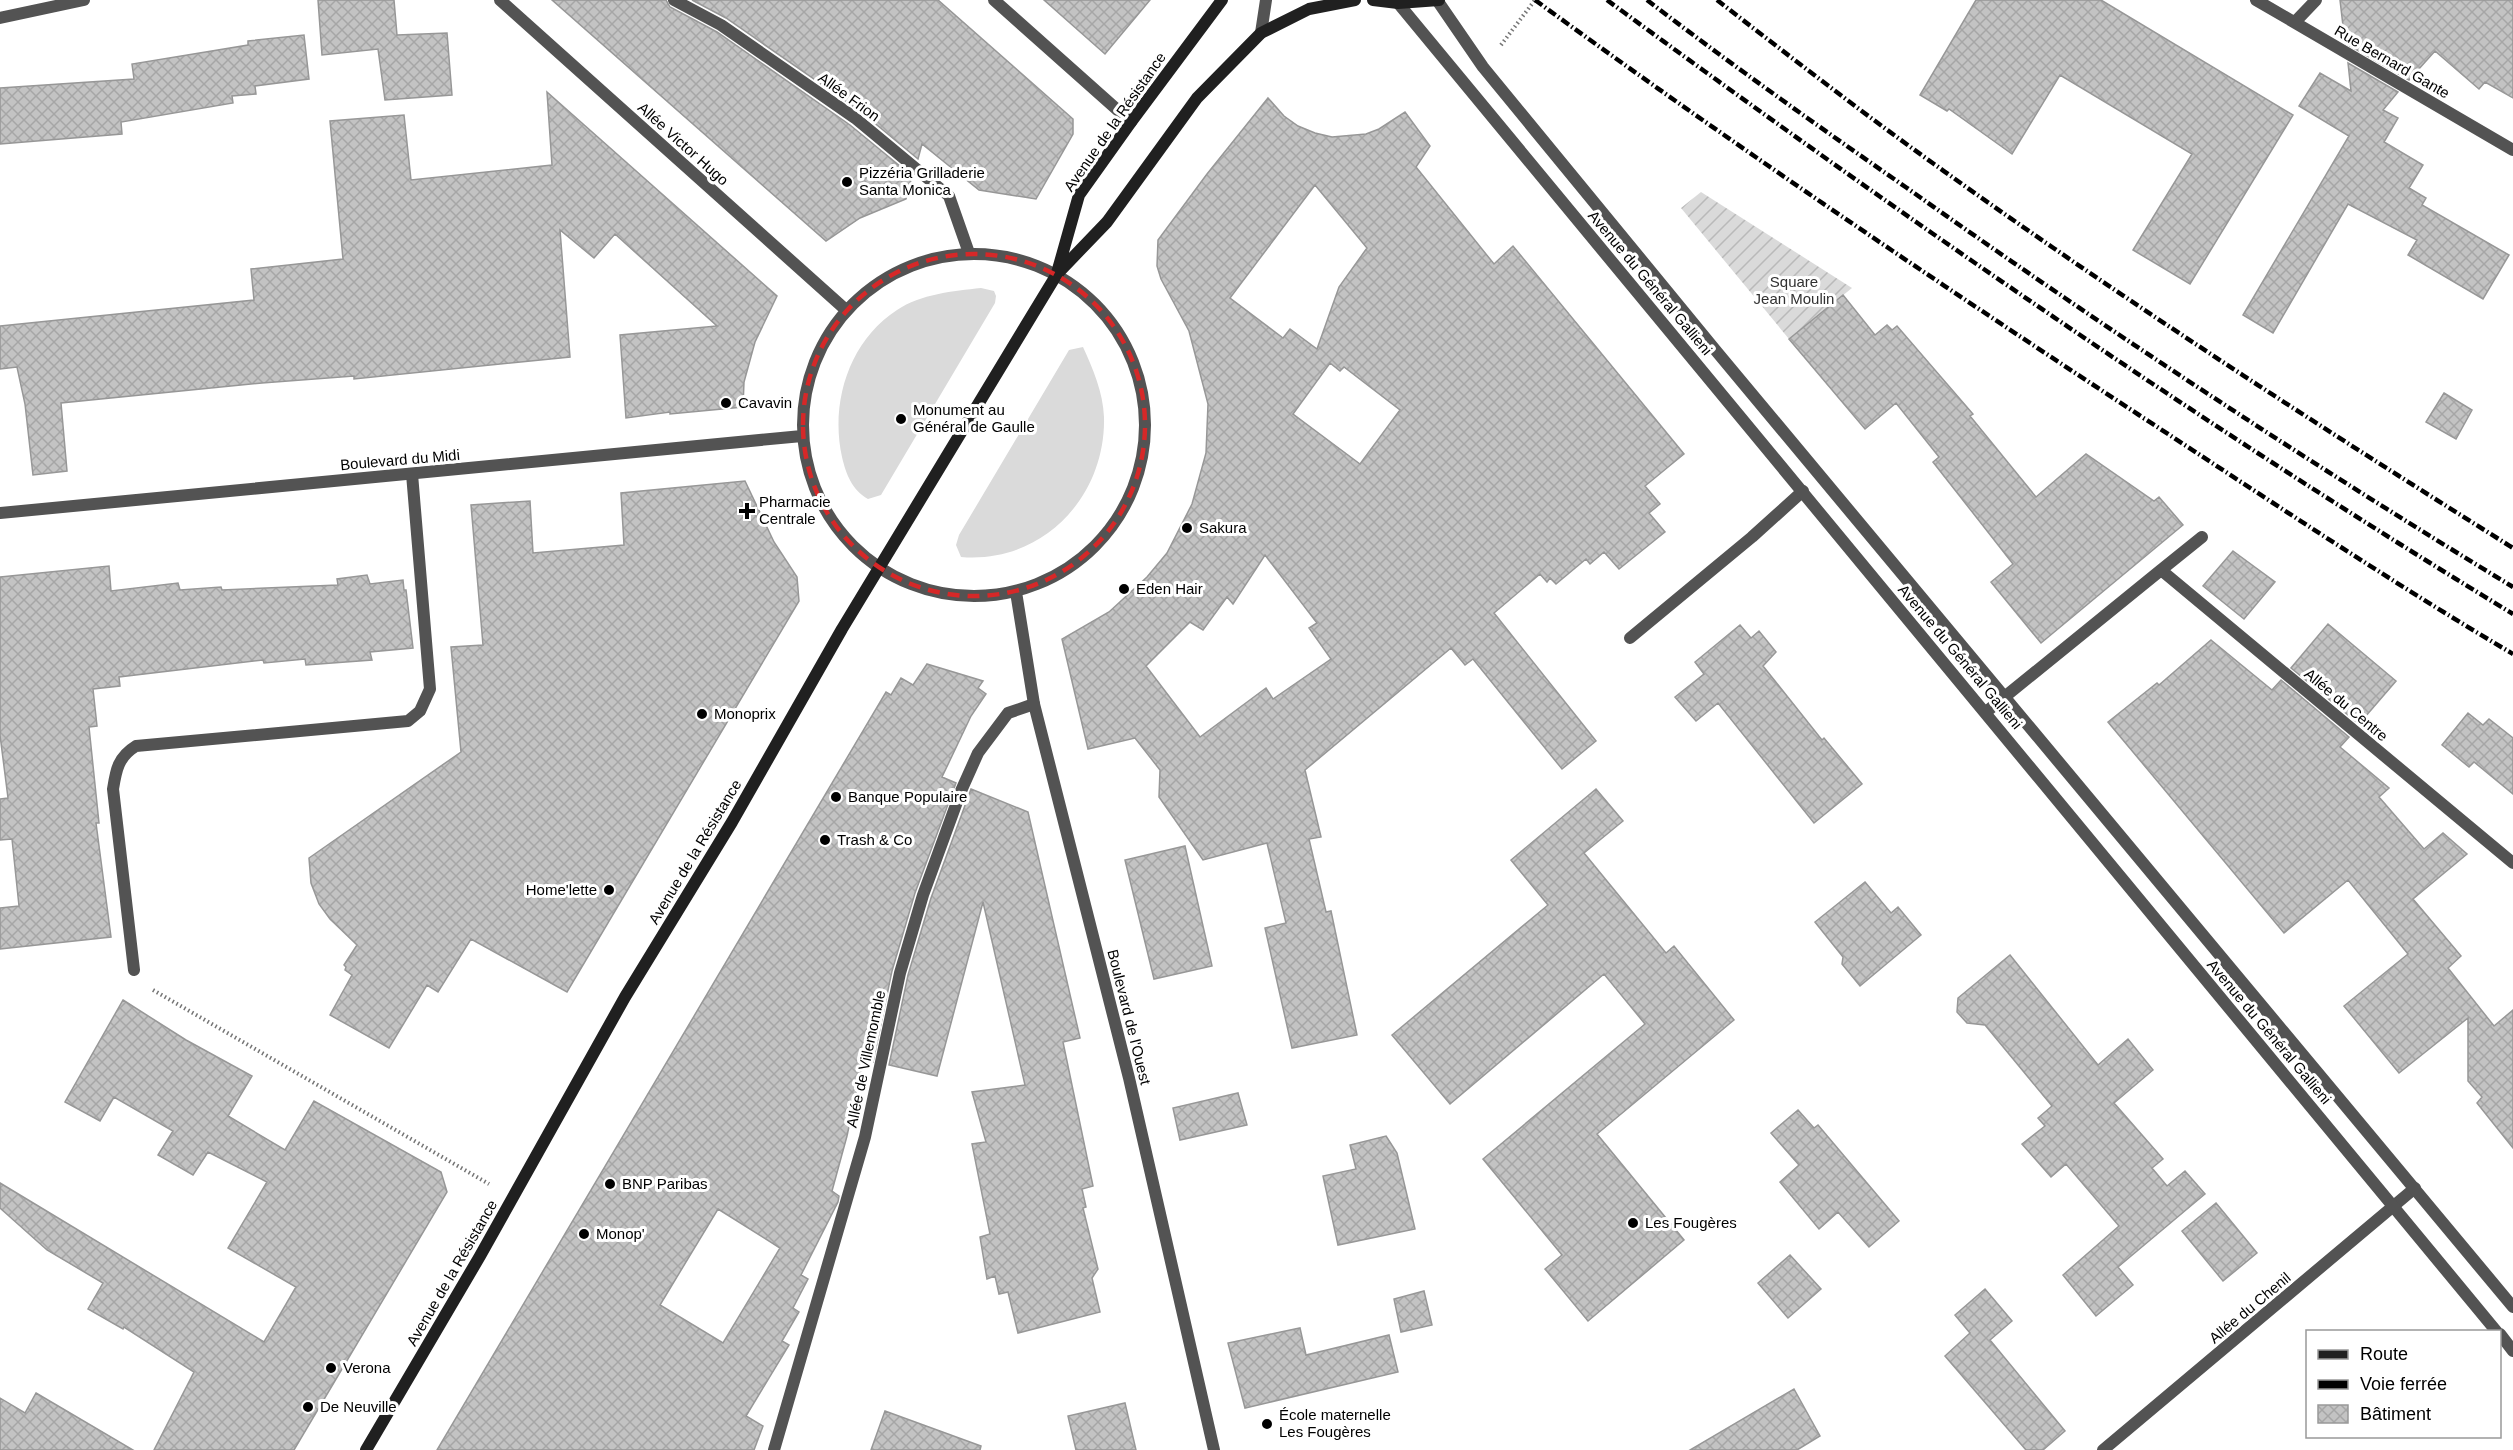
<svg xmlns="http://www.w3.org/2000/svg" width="2513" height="1450" viewBox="0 0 2513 1450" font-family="Helvetica,sans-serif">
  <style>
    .grass { fill: #dadada }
    .garden { fill: url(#garden-furrows) }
    .building { fill: url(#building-cross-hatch); stroke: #979797; stroke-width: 1.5; fill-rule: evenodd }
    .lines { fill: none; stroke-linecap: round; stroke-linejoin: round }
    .path { stroke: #757575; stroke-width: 4; stroke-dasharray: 1.5 3; stroke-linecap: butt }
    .service { stroke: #535353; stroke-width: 12 }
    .minor { stroke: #535353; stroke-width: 12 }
    .tertiary { stroke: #535353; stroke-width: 12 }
    .secondary { stroke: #202020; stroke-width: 12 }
    .rail { stroke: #000; stroke-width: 4.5; stroke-dasharray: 9 3 1.5 3; stroke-linecap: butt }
    .marked { fill: none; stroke: #d62828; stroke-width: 4.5; stroke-dasharray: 12 8; stroke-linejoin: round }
    .poi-dot { fill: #000; stroke: #fff; stroke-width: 2 }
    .labels { text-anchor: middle; stroke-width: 6; stroke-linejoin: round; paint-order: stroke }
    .street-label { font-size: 15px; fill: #000; stroke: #fff }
    .poi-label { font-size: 15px; fill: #000; stroke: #fff; text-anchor: start }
    .park-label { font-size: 15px; fill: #313131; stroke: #fff }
  </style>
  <defs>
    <pattern id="garden-furrows" width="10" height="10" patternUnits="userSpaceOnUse" patternTransform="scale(1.5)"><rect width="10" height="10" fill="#dadada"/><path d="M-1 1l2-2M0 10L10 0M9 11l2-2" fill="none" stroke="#b9b9b9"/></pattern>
    <pattern id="building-cross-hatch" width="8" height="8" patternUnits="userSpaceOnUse" patternTransform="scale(1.5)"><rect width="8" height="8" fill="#c3c3c3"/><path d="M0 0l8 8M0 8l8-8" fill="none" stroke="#a6a6a6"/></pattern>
  </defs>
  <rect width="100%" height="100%" fill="#fff"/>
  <path class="grass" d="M981,288L994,291L996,296L995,303L881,495L868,499C852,490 846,474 842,457C830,403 849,341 897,310C921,294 953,291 981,288Z
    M1083,347C1093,369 1103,392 1104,417C1106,497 1042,564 961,557L956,545L959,535L1069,350Z"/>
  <path class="garden" d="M1701,192L1852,288L1789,339L1681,208Z"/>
  <path class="building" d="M318,0H394L397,35L447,33L452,95L385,100L378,49L322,55Z
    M552,0H666L670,7L717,32L850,125L912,176L906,199L860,218L826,241Z
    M692,0H938L1073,119V134L1036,199L979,190L922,144L918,159L860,111L726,18Z
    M1044,0H1150L1105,54Z
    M1976,0H2101L2293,115L2190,284L2133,250L2192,154L2060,75L2012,154L1949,109L1947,111L1920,95Z
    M2340,0H2513V98L2485,82L2479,89L2435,51L2409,80L2345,43Z
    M304,35L309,79L255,86L256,94L232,96L233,103L121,122L122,134L0,144V88L134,79L132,64L248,45V41Z
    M2348,63L2398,92L2383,110L2398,118L2384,142L2423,165L2409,188L2426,198L2422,205L2509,255L2483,299L2408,255L2417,240L2348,204L2273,333L2243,315L2349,136L2299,106L2320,73L2351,91Z
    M547,92L777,296L755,342L744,382L743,407L670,414V412L626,418L620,335L717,326L615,234L594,258L560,230L570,357L354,379V376L262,383L61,403L67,471L33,475L25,404L17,367L0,369V326L254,300L251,269L343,259L330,121L404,115L411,180L552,165Z
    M1268,98L1284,116L1298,126L1315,133L1332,137L1366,134L1379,129L1405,112L1430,146L1416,167L1494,264L1513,246L1684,454L1645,486L1660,504L1649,513L1665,532L1619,569L1604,552L1590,564L1586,559L1556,584L1550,578L1547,582L1540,574L1494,613L1596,741L1562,769L1473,659L1465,665L1451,648L1305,770L1321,837L1309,839L1326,912L1331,911L1357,1035L1292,1048L1265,928L1286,923L1267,843L1203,860L1159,797L1160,770L1135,738L1088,749L1062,639L1109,612L1147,577L1167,553L1192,504L1206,453L1208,404L1189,331L1161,279L1157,266L1158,240L1207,174ZM1315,185L1367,248L1339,287L1317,349L1290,329L1283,338L1230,298ZM1330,363L1340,371L1344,367L1400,410L1360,464L1293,414ZM1265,555L1317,623L1309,628L1331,659L1273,699L1266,688L1200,737L1146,666L1190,622L1203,630L1227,597L1233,604Z
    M1843,295L1875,335L1887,325L1892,330L1897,326L1973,414L1970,416L2036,497L2086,454L2154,501L2159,497L2183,525L2041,643L1991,582L2013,564L1933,462L1939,457L1896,403L1865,429L1789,339Z
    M2444,393L2472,410L2456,439L2426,422Z
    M745,481L774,542L797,577L799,601L567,992L471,939L438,992L427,985L389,1048L330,1015L352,975L345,970L346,967L344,965L357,945L330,919L319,904L311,883L309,858L461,752L451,647L483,645L471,505L530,501L533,553L624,545L621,493Z
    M2233,551L2275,582L2244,619L2203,586Z
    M109,566L111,591L178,583L180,590L221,587L222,590L338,585L337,579L367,575L370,584L403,580L404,590H406L413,648L370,652L372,660L306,665L305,659L264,663L263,660L119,677L120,686L93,689L97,726L89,727L99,823H96L111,937L0,949V908L19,906L12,839L0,840V799L8,798L0,735V577Z
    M2328,624L2396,681L2359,724L2291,668Z
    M1740,625L1751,638L1759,631L1776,652L1763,666L1822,740L1824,738L1862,784L1814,823L1718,703L1696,721L1675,697L1704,674L1695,662Z
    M2211,640L2272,690L2281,680L2349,737L2340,747L2389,788L2379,797L2424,849L2443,833L2467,854L2413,899L2461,956L2448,968L2494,1026L2513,1010V1148L2477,1103L2482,1097L2468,1081V1018L2399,1073L2344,1006L2408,954L2348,880L2284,933L2108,722L2157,683L2159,685Z
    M927,664L983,681L978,688L986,694L971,716L942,777L956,783L915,893L892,971L873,1062L863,1060L847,1136L832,1191L839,1196L838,1202L801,1275L808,1279L793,1308L799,1312L782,1341L789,1345L746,1416L763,1426L754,1450H437L886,692L891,695L901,678L913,685ZM718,1209L780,1248L723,1343L660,1305Z
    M2468,713L2483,725L2489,719L2513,738V794L2474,762L2469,767L2442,745Z
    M971,789L1028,812L1080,1038L1063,1042L1093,1186L1082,1189L1086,1207L1083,1208L1098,1269L1092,1278L1100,1312L1018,1333L1008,1292L999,1294L995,1276L987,1279L980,1237L990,1234L972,1144L986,1142L972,1092L1025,1085L983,902L937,1076L889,1065L908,975L931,898Z
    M1596,789L1623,821L1584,853L1666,953L1674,946L1734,1020L1597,1134L1684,1240L1588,1321L1545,1269L1562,1255L1483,1159L1645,1024L1604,974L1450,1104L1392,1035L1548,905L1511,860Z
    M1185,846L1212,966L1154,979L1125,860Z
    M1865,882L1891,913L1898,907L1921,935L1860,986L1842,964L1843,957L1815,922Z
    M2010,955L2098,1065L2128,1039L2153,1070L2114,1103L2163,1159L2152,1168L2167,1186L2185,1171L2205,1194L2118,1267L2133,1285L2096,1316L2063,1275L2119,1226L2066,1164L2051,1177L2022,1144L2045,1126L2038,1118L2052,1106L1985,1025L1967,1023L1957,1012L1958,998Z
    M123,1000L186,1040L252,1076L228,1116L285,1150L314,1101L441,1172L447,1192L294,1450H154L194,1372L124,1327L123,1329L88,1309L103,1283L47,1250L0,1208V1183L264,1342L296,1287L228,1248L267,1182L208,1152L193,1175L158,1155L173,1131L114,1097L100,1121L65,1102Z
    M1238,1093L1247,1125L1180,1140L1173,1108Z
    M1798,1110L1814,1128L1818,1125L1899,1221L1869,1247L1838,1212L1819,1229L1780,1182L1799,1165L1771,1133Z
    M1386,1136L1397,1153L1415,1229L1338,1245L1323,1176L1356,1169L1350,1145Z
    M2216,1203L2257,1253L2223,1281L2182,1231Z
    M1790,1255L1821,1289L1788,1318L1758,1283Z
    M1985,1289L2012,1321L1990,1340L2065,1431L2043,1450H2026L1945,1356L1970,1333L1955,1315Z
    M1424,1291L1432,1325L1401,1332L1394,1299Z
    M1300,1328L1306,1355L1389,1335L1398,1372L1245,1408L1228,1343Z
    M1794,1389L1820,1436L1797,1450H1690Z
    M36,1393L133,1450H0V1398L25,1413Z
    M1125,1403L1136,1450H1076L1068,1416Z
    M885,1411L981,1446L980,1450H871Z"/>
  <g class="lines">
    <path class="path" d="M1501,45L1535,0
      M153,990L489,1184"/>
    <path class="service" d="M1261,33L1266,0
      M1630,638L1752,537L1803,491
      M134,970L113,789C116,770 118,757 136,746L408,721L420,711L430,689L412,474"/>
    <path class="minor" d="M674,0L721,25L855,118L949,196L969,253
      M994,0L1131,122
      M2256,0L2513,150
      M0,18L84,0
      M2295,22L2316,0
      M2161,570L2202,537
      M1986,712L2161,570L2513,863
      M774,1450L865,1137L900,973L923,895L961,791L978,753L1008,713L1034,704
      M2103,1450L2415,1188"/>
    <path class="tertiary" d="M500,0L846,310
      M1437,0L1483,67L1717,352L2513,1307
      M1398,3L2497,1332
      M803 425a171 171 0 1 1 342 0a171 171 0 1 1-342 0Z
      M0,513L802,436
      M1016,592L1034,704L1129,1078L1214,1450
      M2500,1334L2513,1351"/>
    <path class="secondary" d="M1373,0L1398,3L1439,0
      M1057,273L1079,195L1131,122L1222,0
      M366,1450L480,1256L625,997L732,822L842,629L1057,274L1107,222L1197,98L1261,33L1309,9L1355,0"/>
    <path class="rail" d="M1535,0C1732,144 1935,281 2139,415C2263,496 2386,579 2513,654
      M1607,0C1901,216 2201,424 2513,614
      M1647,0C1732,65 1819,127 1907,188C2104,328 2306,461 2513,587
      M1717,0C1788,55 1860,111 1934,164C2122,299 2317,425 2513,548"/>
  </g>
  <path class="marked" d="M803 425a171 171 0 1 1 342 0a171 171 0 1 1-342 0Z"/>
  <g class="poi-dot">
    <circle cx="847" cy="182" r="6"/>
    <circle cx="726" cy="403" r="6"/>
    <circle cx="901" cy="419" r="6"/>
    <path d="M744 502h6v6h6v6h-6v6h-6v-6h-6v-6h6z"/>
    <circle cx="1187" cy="528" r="6"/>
    <circle cx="1124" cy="589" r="6"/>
    <circle cx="702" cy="714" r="6"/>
    <circle cx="836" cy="797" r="6"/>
    <circle cx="825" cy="840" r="6"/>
    <circle cx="609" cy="890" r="6"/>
    <circle cx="610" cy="1184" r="6"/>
    <circle cx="1633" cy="1223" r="6"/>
    <circle cx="584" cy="1234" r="6"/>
    <circle cx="331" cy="1368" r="6"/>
    <circle cx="308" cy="1407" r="6"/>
    <circle cx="1267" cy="1424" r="6"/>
  </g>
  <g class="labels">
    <g class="street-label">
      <text transform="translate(2392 62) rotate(30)" y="5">Rue Bernard Gante</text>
      <text transform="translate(849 97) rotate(36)" y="5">Allée Frion</text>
      <text transform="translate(1115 122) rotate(-55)" y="5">Avenue de la Résistance</text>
      <text transform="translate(683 144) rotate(42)" y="5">Allée Victor Hugo</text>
      <text transform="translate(1650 283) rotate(50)" y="5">Avenue du Général Gallieni</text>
      <text transform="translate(400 460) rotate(-5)" y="5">Boulevard du Midi</text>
      <text transform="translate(1960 657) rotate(50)" y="5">Avenue du Général Gallieni</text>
      <text transform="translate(2346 705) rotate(40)" y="5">Allée du Centre</text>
      <text transform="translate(695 852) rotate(-59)" y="5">Avenue de la Résistance</text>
      <text transform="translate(1129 1017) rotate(76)" y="5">Boulevard de l'Ouest</text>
      <text transform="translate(2269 1032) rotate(50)" y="5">Avenue du Général Gallieni</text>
      <text transform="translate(866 1059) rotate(-78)" y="5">Allée de Villemomble</text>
      <text transform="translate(452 1273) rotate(-60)" y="5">Avenue de la Résistance</text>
      <text transform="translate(2250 1308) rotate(-40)" y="5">Allée du Chenil</text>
    </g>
    <g class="poi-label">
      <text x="859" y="178">Pizzéria Grilladerie<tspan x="859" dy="17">Santa Monica</tspan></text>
      <text x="738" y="408">Cavavin</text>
      <text x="913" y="415">Monument au<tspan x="913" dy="17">Général de Gaulle</tspan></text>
      <text x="759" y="507">Pharmacie<tspan x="759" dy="17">Centrale</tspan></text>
      <text x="1199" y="533">Sakura</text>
      <text x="1136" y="594">Eden Hair</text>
      <text x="714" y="719">Monoprix</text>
      <text x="848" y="802">Banque Populaire</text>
      <text x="837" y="845">Trash &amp; Co</text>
      <text x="597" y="895" text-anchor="end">Home'lette</text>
      <text x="622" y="1189">BNP Paribas</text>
      <text x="1645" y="1228">Les Fougères</text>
      <text x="596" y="1239">Monop'</text>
      <text x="343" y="1373">Verona</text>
      <text x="320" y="1412">De Neuville</text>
      <text x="1279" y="1420">École maternelle<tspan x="1279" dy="17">Les Fougères</tspan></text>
    </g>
    <g class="park-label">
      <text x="1794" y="287">Square<tspan x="1794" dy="17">Jean Moulin</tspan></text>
    </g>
  </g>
  <rect x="2306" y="1330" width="195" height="108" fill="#ffffff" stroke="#999999" stroke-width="1.5"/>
  <rect x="2318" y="1350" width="30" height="9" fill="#202020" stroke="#999999" stroke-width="1.5"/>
  <text x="2360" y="1360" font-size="18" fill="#000000">Route</text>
  <rect x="2318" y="1380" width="30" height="9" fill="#000000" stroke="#999999" stroke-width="1.5"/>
  <text x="2360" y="1390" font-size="18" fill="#000000">Voie ferrée</text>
  <rect x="2318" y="1405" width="30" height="18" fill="url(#building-cross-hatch)" stroke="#999999" stroke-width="1.5"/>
  <text x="2360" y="1420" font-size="18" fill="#000000">Bâtiment</text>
</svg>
